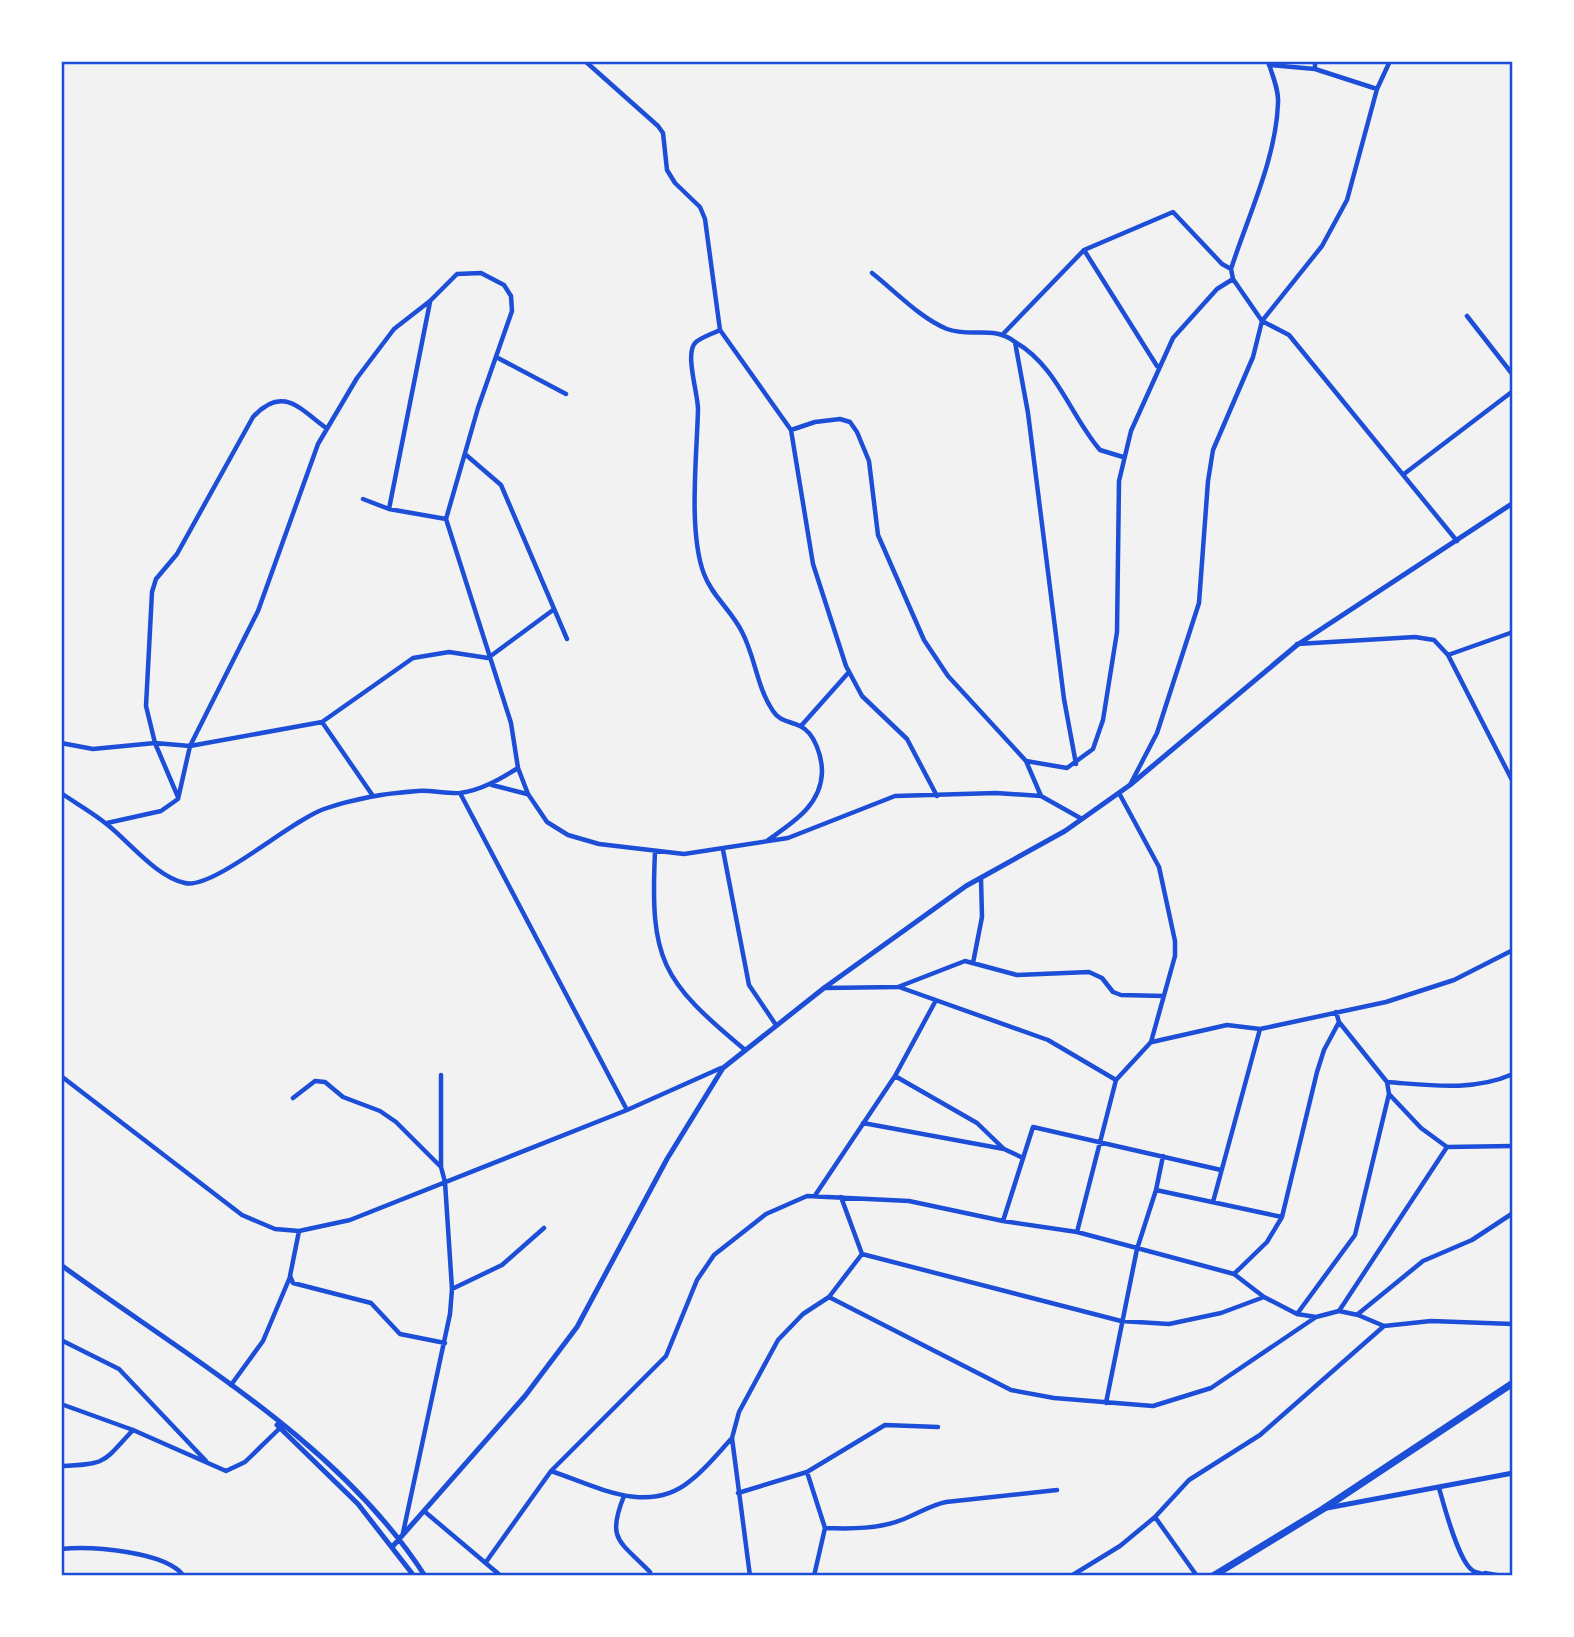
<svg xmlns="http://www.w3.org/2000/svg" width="1574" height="1637" viewBox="0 0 1574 1637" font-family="Rubik,sans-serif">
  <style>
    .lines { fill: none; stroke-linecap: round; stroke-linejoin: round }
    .minor { stroke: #1d4ed8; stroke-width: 4.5 }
    .tertiary { stroke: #1d4ed8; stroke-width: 5 }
    .trunk { stroke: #1d4ed8; stroke-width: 7 }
    .neatline { fill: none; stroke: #1d4ed8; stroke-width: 2.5 }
  </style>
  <rect width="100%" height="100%" fill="#f2f2f2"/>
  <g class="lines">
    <path class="minor" d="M585,61L658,126L663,133L667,170L675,183L700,207L705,219L720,330L791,430L813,564L846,666L862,696L907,739L937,796
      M1268,61C1272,75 1279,89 1278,103C1276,159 1248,216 1231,269L1233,279L1262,321L1289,335L1457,541
      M1315,61V69
      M1269,65L1315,69L1377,89
      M1084,250L1157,366
      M61,271V306
      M872,273C895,291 920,318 947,329C971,338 994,325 1015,342L1028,413L1064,699L1076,764
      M1467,316L1513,375
      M720,330C712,334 702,337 696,342C684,352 698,393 698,409C697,455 688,532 704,574C712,596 732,611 742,632C755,656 757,688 773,711C780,722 790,721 800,726C815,733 822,757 822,772C821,806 792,823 768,840
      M1004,333L1084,250L1173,212L1222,264L1231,269
      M1015,342C1057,366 1070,415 1100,450L1123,457
      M498,358L566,394
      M791,430L815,422L840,419L850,422L857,432L869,461L878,535L924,640L948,676L1026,761L1041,796
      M465,454L501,485L567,639
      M1404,474L1513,391
      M363,499L389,509L446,519
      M389,509L430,302
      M1297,644L1415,637L1434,640L1448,655L1513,782
      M1448,655L1513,632
      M322,722L373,796
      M801,726L849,672
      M61,743L93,749L155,743L190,746L322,722L413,658L449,652L488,658L553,610
      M1026,761L1067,768L1093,749L1103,720L1117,632L1119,481L1131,431L1173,338L1217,289L1233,279
      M1131,783L1157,733L1199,603L1208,481L1213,450L1253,357L1262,321L1322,246L1347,200L1377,89L1390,61
      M492,785L527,794
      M61,793C77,804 95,814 109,826C131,844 157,877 185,883C213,890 290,821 324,809C353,799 387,793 418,791C432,790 447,794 460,793C482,790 500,779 518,768
      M460,793L627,1110
      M178,797L155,743L146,706L152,592L156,579L177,554L253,417C282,385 299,408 326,428
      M107,823L161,811L178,799L190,746L258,611L318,444L357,378L394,329L430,301L457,274L481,273L504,285L511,296L512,311L478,408L446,519L511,723L518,768L528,794L547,822L568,835L599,844L684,854L788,838L895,796L996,793L1041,796L1082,819
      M723,850L749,985L776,1025
      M655,852C650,960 661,980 744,1049
      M973,963L982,917L981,878
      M899,987L1048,1040L1116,1080
      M824,988L898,987L965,961L1017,975L1089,972L1102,978L1113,992L1121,995L1164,996
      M1152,1042L1227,1025L1260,1029L1386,1002L1454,980L1513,950
      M61,1076L242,1215L275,1229L299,1231L350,1220L627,1110L721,1068
      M895,1076L977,1123L1004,1149
      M1387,1082C1429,1085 1472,1092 1513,1074
      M1389,1094L1421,1128L1447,1147L1513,1146
      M293,1098L315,1081L325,1082L343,1097L380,1111L396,1122L440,1166
      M863,1123L1004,1149L1021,1157
      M1156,1190L1163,1156
      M816,1194L895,1076L935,1002
      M1213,1202L1260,1029
      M1003,1221L1033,1127L1221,1170
      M299,1231L290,1276L293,1283L371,1303L400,1334L445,1343
      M1077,1232L1116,1080L1151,1042L1175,956V941L1159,867L1119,793
      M862,1254L1121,1321L1169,1324L1221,1313L1264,1297
      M1234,1274L1267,1242L1282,1217L1317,1072L1324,1050L1339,1022L1336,1012
      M452,1289L502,1265L544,1228
      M829,1297L1011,1390L1054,1398L1153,1406L1211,1388L1316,1317L1339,1311L1358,1315L1384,1326L1431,1321L1513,1324
      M1339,1311L1447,1147
      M1297,1314L1355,1235L1389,1094L1387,1082L1339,1022
      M1358,1314L1423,1261L1472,1240L1513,1213
      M61,1340L119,1369L206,1461
      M231,1385L263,1341L290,1277
      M1106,1403L1137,1249L1156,1190L1282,1217
      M61,1404L133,1430L226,1471L245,1462L280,1428
      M61,1466C108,1464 102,1463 133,1430
      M551,1471C596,1486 648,1516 690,1481C706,1469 719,1452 732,1438
      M807,1472L825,1528L814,1576
      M1439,1488C1444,1505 1458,1560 1472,1570C1476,1574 1482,1572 1486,1576
      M738,1493L807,1472L885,1425L938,1427
      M624,1496C606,1540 620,1541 650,1572
      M424,1511L501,1576
      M1155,1517L1197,1576
      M825,1528C851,1529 880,1529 904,1519C919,1513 931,1505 946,1502L1057,1490
      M403,1533L450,1314L452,1289L445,1182L441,1167V1075
      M61,1549C91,1546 165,1551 184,1576
      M486,1562L551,1471L666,1356L697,1280L714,1255L766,1214L807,1196L909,1201L1003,1221L1077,1232L1234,1274L1264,1297L1297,1314L1316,1317
      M750,1576L732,1438L739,1412L778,1340L803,1314L829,1297L862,1254L841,1197
      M1071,1576L1120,1546L1155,1517L1189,1480L1260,1435L1384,1326
      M1480,1576L1485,1573L1502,1576"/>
    <path class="tertiary" d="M61,1265C187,1357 339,1442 425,1576
      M277,1425L358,1504L414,1576
      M1327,1508L1513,1473
      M393,1546L525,1396L577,1327L667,1159L723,1068L824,988L966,886L1065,831L1130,785L1297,645L1513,503"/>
    <path class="trunk" d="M1213,1576L1323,1509L1513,1383"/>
  </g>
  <rect width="1574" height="1637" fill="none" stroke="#ffffff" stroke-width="126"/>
  <rect x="63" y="63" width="1448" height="1511" class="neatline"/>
</svg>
